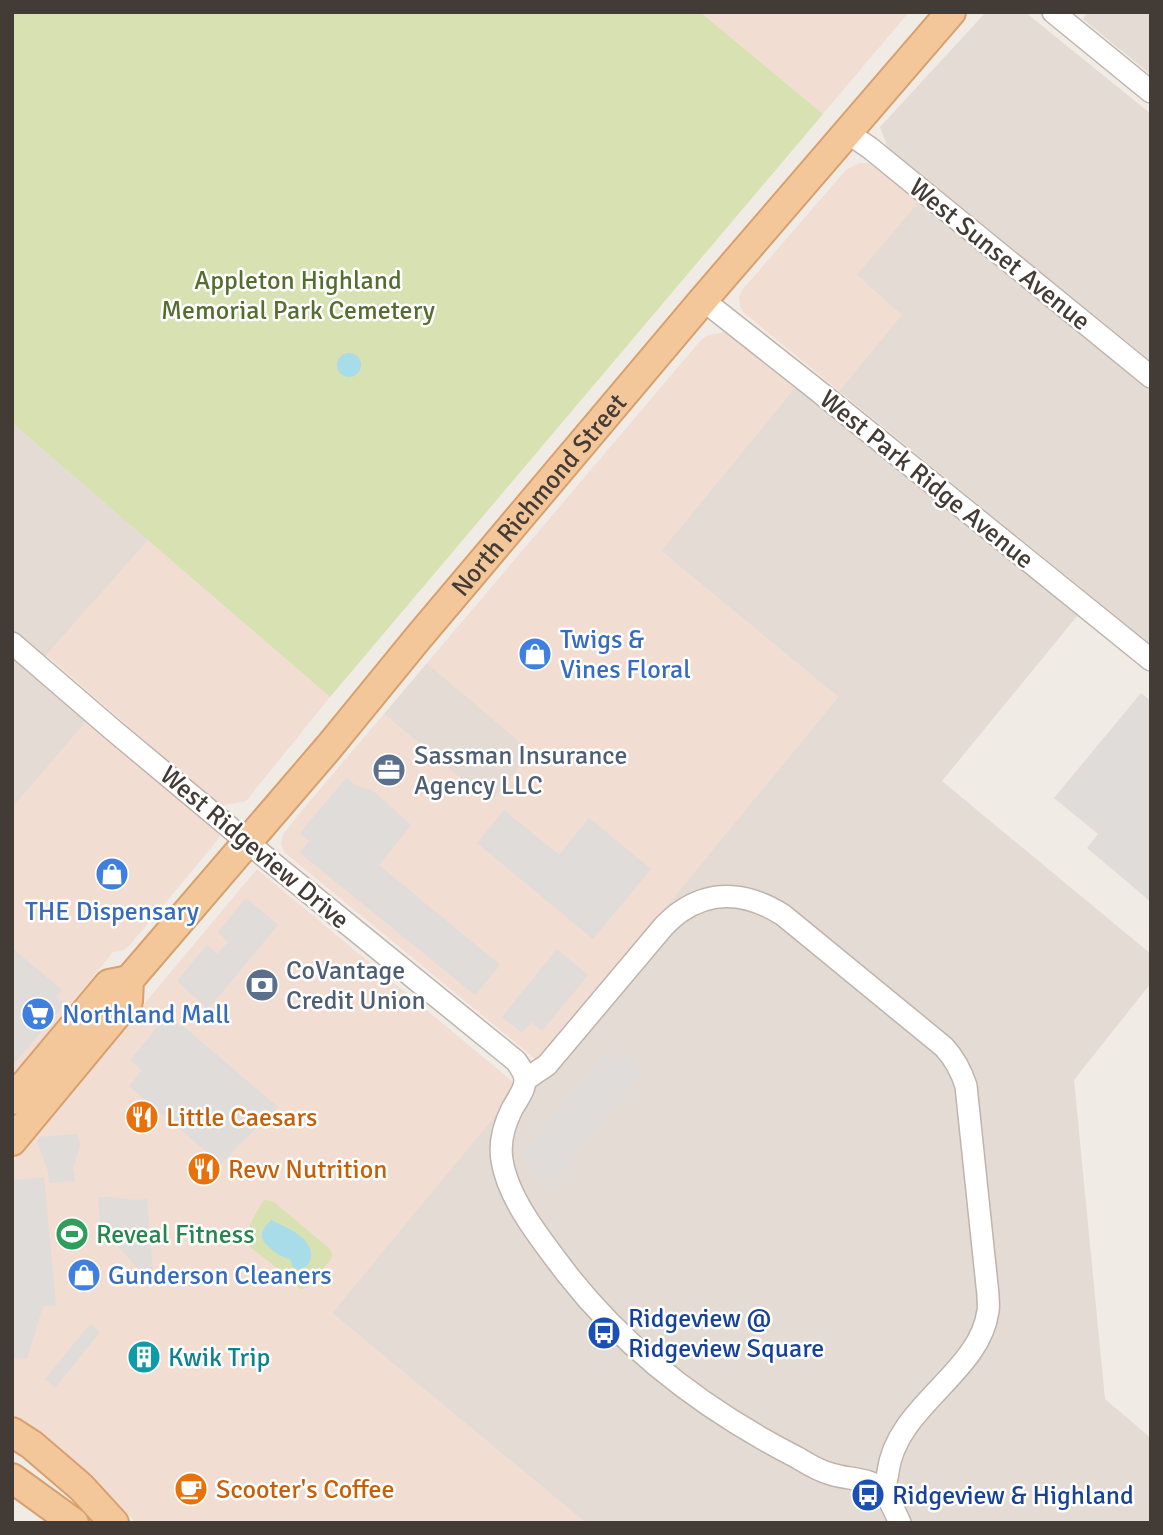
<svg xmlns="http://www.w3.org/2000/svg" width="1163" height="1535" viewBox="0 0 1163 1535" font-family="Signika,sans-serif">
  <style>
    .residential { fill: #e4dbd4 }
    .commercial { fill: #f1ddd2 }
    .green { fill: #d7e1b2; fill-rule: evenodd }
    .parking { fill: #dfdcda }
    .water { fill: #a7dce8 }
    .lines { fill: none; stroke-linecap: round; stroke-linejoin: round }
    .minor-casing { stroke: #beb4ac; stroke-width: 24 }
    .major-casing { stroke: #d7a06d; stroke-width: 32 }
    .minor { stroke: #fff; stroke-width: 21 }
    .major { stroke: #f4c79b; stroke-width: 28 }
    .labels { text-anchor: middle; stroke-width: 5; stroke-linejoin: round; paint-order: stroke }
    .street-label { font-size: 26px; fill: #433b36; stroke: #fff }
    .park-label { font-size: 26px; fill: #556e2f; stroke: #fff }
    .shop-label { font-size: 26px; fill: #366cbe; stroke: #fff; text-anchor: start }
    .service-label { font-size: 26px; fill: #4e5e75; stroke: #fff; text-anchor: start }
    .food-label { font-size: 26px; fill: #c56008; stroke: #fff; text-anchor: start }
    .leisure-label { font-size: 26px; fill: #27864d; stroke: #fff; text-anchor: start }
    .transit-label { font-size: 26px; fill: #164399; stroke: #fff; text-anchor: start }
    .culture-label { font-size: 26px; fill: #0d838f; stroke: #fff; text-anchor: start }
  </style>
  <rect width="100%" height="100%" fill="#f1ebe5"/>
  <path class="residential" d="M986,12H1025L1151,114V361L888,148L880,127Z
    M1088,12H1151V75L1083,19Z
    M921,199L1151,386V645L839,391L901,315L856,275Z
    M797,385L1078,615L942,781L1151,954V983L1074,1080L1105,1399L1151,1438V1523H586L332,1313L838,697L661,551Z
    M12,423L148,540L32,673L87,721L12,808Z
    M427,663L532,752L490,803L384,714Z"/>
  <path class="commercial" d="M700,12H909L823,114Z
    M859,163H867L875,165L921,199L857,275L902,315L839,391L743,312L740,306L739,297L743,289L846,170Z
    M723,332L731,335L797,385L661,551L838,697L539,1062L284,852L281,843L282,838L284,833L299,814L384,714L490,803L531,752L427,663L701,340L706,336Z
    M148,540L330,697L246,801L220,806L46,655Z
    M87,721L211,825L220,836L212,847L129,946L124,950L113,952L12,1076V808Z
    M257,869L519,1087L332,1313L586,1523H136L91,1476L32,1427L12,1416V1162Z"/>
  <path class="green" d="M12,12H700L823,114L330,697L12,423Z
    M264,1200L274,1202L330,1249L332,1255L331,1259L307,1288L300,1289L271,1263L251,1248L245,1239C246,1230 258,1209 264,1200ZM271,1220L305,1241L261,1236L264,1228Z"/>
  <path class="parking" d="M1141,693L1151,701V902L1087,848L1098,834L1054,798Z
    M346,778L357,786L372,790L411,825L379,865L500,965L475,995L300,853L309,841L300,833Z
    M504,810L559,855L589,818L651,869L593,939L477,843Z
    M246,898L278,925L208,1009L177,981L207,945L218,954L228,942L218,932Z
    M12,948L62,990L56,997L65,1004L12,1066Z
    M557,949L588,975L542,1031L531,1022L522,1033L502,1017Z
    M167,1016L179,1027L182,1025L278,1107L234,1150L221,1164L129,1086L142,1070L130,1060Z
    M622,1052L635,1061L633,1065L642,1073L549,1188L526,1168L532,1160L524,1153L605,1053L614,1061Z
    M78,1134L80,1146L73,1168L75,1181L49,1183L48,1171L37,1141L40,1137Z
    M44,1177L56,1306H43L27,1359L12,1357V1180Z
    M98,1197H110L134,1200L147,1199L153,1271L141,1272L116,1244L102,1245Z
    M90,1324L100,1332L55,1388L45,1379Z"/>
  <path class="water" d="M337 365a12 12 0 1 1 24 0a12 12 0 1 1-24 0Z
    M271,1220C285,1227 313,1237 311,1257C310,1264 306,1267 300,1270L293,1267L290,1259C281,1257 277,1254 270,1248C257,1237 261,1231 271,1220Z"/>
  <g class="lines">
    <defs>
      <path id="minor" d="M1053,12L1151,92
        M848,133L870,148L1151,377
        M703,300L817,390L1151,660
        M12,643L113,730L270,861L516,1061C520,1067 525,1073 525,1080C525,1090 517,1100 512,1109C504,1125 499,1142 502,1160C508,1200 543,1242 567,1274C628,1352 710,1413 798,1458C808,1464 819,1471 831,1474C849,1480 871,1477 885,1492
        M525,1080L547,1065L664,926C669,921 674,916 680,912C714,888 750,894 783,915L944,1047C955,1059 961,1070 966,1086L988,1295C988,1300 989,1306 988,1311C980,1373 896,1406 888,1472C887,1479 884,1488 886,1493C890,1503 896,1513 900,1523"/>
      <g id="major">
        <path d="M12,1100L109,984L129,980"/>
        <path id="s1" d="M12,1141L128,1001L129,980L329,747L418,638L703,300L951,12"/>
        <path d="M12,1432L32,1445L81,1487L114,1523"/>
        <path d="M12,1478L74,1523"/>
      </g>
    </defs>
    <use href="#minor" class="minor-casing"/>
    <use href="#major" class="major-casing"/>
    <use href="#minor" class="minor"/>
    <use href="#major" class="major"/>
  </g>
  <defs>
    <symbol id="shop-disc" viewBox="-11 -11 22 22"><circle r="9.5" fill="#3f7fe0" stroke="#fff"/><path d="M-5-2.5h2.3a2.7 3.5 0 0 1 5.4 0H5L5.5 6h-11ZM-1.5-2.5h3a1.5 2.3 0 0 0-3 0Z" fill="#fff"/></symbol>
    <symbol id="office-disc" viewBox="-11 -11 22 22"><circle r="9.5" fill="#5c6f8a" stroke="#fff"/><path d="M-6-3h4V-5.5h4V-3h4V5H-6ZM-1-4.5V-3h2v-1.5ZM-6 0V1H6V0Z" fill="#fff"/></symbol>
    <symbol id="bank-disc" viewBox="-11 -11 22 22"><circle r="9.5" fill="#5c6f8a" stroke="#fff"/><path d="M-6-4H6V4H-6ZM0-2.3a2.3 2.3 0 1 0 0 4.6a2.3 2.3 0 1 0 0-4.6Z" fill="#fff"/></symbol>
    <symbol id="supermarket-disc" viewBox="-11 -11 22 22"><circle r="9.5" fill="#3f7fe0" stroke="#fff"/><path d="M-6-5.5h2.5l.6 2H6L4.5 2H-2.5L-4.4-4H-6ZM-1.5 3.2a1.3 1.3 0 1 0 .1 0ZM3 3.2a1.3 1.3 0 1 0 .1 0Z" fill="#fff"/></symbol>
    <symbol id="restaurant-disc" viewBox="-11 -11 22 22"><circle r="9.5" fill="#e8710a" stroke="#fff"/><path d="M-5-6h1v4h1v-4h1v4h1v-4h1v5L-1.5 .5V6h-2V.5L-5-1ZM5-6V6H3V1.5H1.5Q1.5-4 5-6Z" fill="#fff"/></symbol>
    <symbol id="stadium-disc" viewBox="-11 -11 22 22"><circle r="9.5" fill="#2e9e5b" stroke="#fff"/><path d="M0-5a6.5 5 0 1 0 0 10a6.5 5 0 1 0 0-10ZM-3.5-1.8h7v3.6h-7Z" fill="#fff"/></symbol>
    <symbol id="bus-disc" viewBox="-11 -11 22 22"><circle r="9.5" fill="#1a4fb4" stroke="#fff"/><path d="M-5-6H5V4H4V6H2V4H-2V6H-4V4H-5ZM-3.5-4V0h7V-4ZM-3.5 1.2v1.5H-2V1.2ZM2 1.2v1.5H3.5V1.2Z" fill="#fff"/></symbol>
    <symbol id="building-disc" viewBox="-11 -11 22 22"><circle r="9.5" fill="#0f9aa8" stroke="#fff"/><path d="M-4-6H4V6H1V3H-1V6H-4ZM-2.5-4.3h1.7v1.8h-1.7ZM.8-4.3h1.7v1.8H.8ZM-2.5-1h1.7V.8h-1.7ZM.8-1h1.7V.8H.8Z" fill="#fff"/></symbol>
    <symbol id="cafe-disc" viewBox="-11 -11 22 22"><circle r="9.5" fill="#e8710a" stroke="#fff"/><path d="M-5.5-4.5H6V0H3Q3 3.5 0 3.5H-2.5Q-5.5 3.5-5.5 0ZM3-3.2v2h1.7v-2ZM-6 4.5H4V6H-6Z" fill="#fff"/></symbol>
  </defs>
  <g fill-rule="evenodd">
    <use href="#shop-disc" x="516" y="635" width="38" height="38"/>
    <use href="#office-disc" x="370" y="751" width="38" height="38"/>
    <use href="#shop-disc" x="93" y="855" width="38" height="38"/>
    <use href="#bank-disc" x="243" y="966" width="38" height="38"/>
    <use href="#supermarket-disc" x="19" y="995" width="38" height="38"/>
    <use href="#restaurant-disc" x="123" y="1098" width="38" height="38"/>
    <use href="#restaurant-disc" x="185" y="1150" width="38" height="38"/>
    <use href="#stadium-disc" x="53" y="1215" width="38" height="38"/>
    <use href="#shop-disc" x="65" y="1256" width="38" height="38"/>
    <use href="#bus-disc" x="585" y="1314" width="38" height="38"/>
    <use href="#building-disc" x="125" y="1338" width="38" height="38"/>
    <use href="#cafe-disc" x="172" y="1470" width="38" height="38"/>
    <use href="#bus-disc" x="849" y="1476" width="38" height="38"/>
  </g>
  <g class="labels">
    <g class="street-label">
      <text transform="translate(1000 254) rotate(39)" y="9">West Sunset Avenue</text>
      <text transform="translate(927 479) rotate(39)" y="9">West Park Ridge Avenue</text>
      <text dy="9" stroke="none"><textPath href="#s1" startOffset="838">North Richmond Street</textPath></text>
      <text transform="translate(255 847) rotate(40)" y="9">West Ridgeview Drive</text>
    </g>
    <g class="park-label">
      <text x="298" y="289">Appleton Highland<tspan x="298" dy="30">Memorial Park Cemetery</tspan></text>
    </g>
    <g class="shop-label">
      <text x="560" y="648">Twigs &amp;<tspan x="560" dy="30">Vines Floral</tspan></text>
      <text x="112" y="920" text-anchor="middle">THE Dispensary</text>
      <text x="62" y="1023">Northland Mall</text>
      <text x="108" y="1284">Gunderson Cleaners</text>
    </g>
    <g class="service-label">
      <text x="414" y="764">Sassman Insurance<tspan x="414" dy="30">Agency LLC</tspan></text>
      <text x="286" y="979">CoVantage<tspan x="286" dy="30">Credit Union</tspan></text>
    </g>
    <g class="food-label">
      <text x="166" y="1126">Little Caesars</text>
      <text x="228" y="1178">Revv Nutrition</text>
      <text x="216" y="1498">Scooter's Coffee</text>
    </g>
    <g class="leisure-label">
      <text x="96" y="1243">Reveal Fitness</text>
    </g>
    <g class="transit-label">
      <text x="628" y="1327">Ridgeview @<tspan x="628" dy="30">Ridgeview Square</tspan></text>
      <text x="892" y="1504">Ridgeview &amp; Highland</text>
    </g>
    <g class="culture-label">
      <text x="168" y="1366">Kwik Trip</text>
    </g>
  </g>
  <rect width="1163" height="1535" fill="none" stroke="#433b36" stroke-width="28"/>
</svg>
